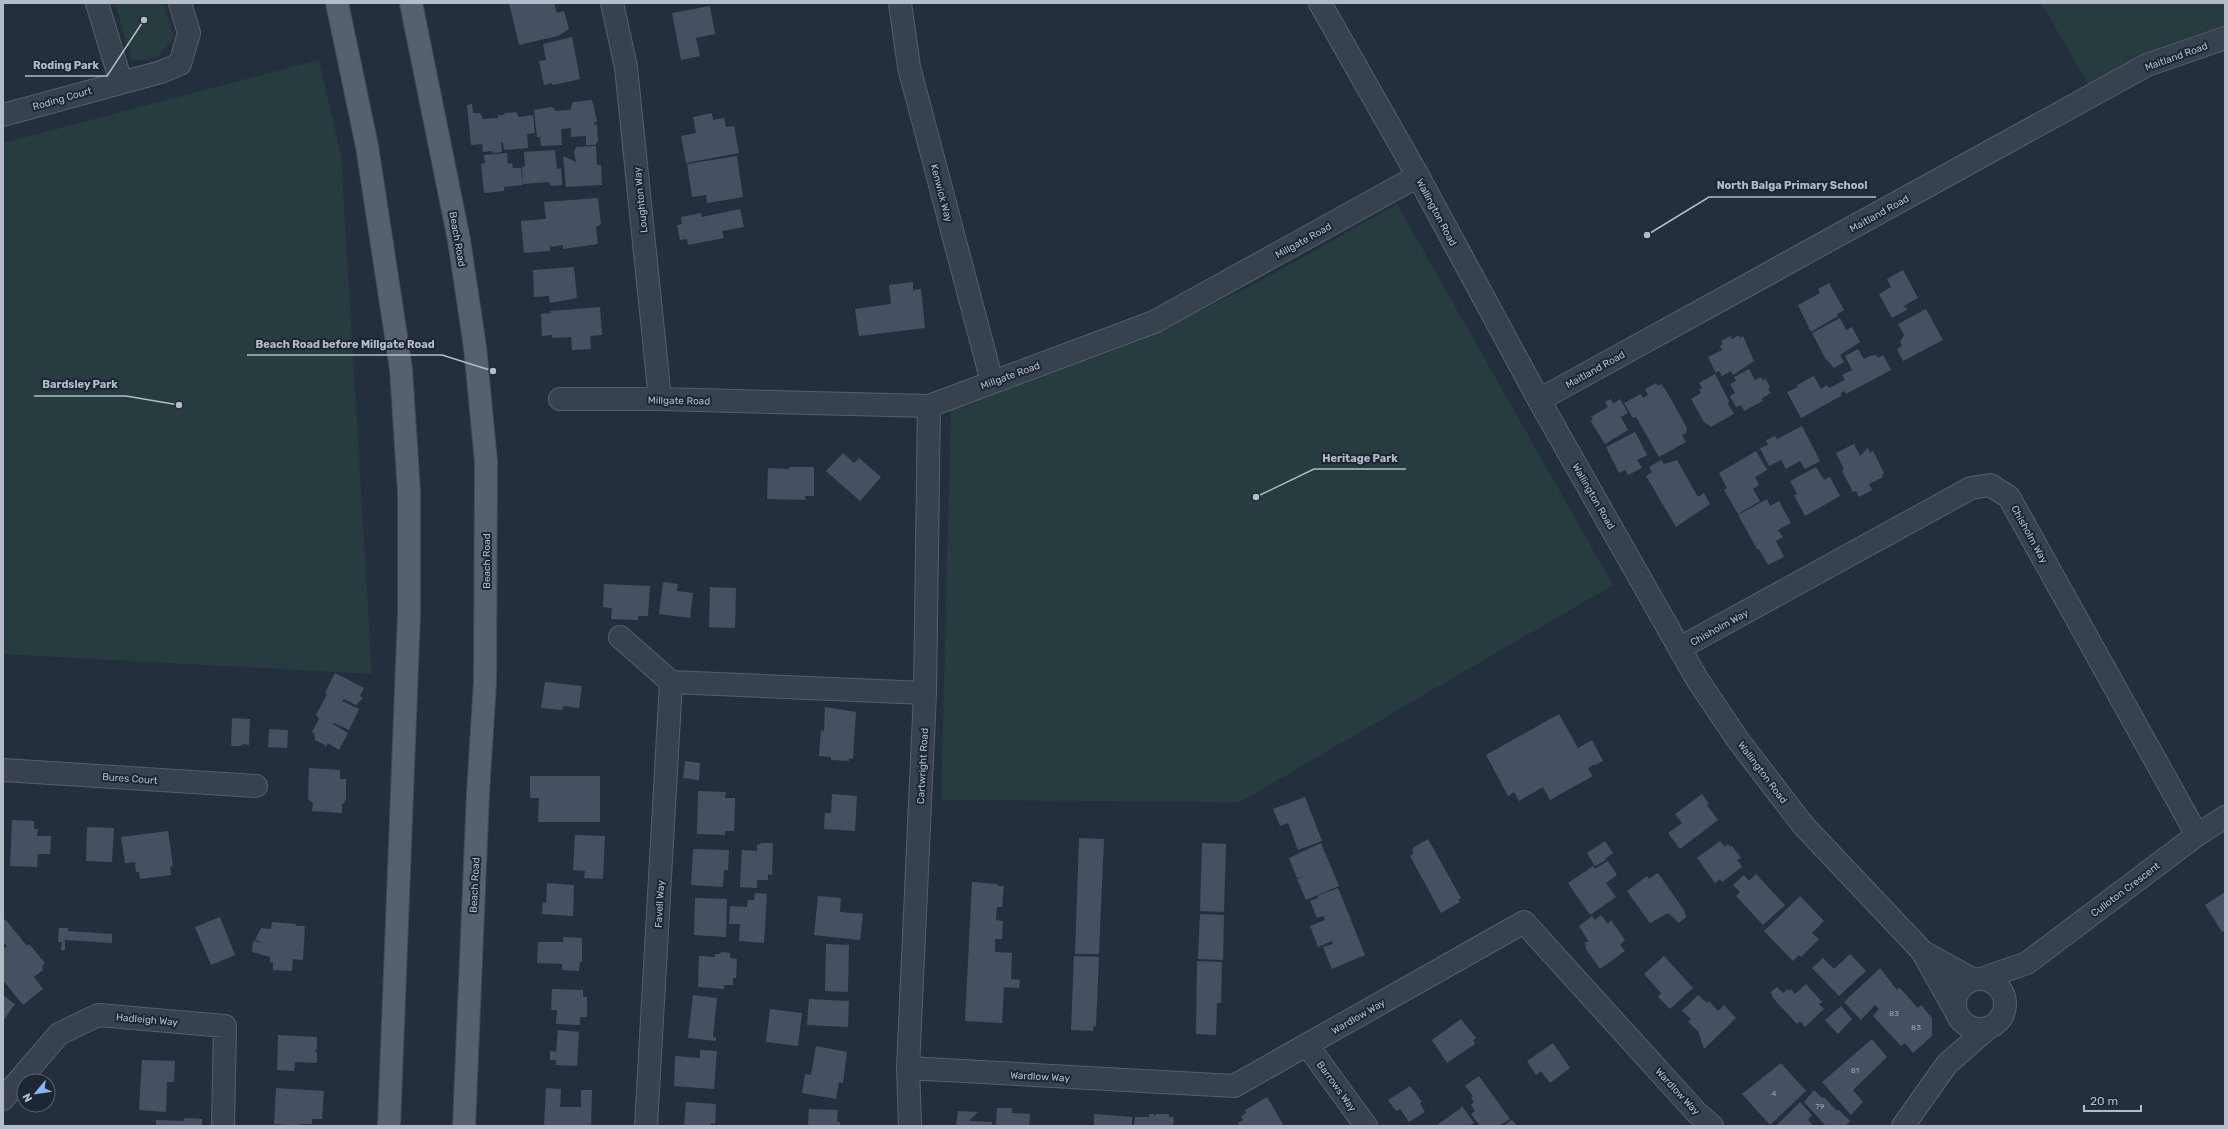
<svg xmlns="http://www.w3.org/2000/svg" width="2228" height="1129" viewBox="0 0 2228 1129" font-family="Rubik,sans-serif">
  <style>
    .green { fill: #263c3f }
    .building { fill: #455162 }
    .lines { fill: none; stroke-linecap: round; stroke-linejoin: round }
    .minor-casing { stroke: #565f6c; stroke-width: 24 }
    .major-casing { stroke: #414a57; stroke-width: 24 }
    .minor { stroke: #38414e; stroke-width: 22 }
    .major { stroke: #56606e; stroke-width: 22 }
    .labels { text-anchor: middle; stroke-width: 4; stroke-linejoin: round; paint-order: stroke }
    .number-label { font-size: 8px; fill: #98a1af }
    .street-label { font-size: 10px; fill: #b4bcc9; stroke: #1d2633 }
    .leader { fill: none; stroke: #b4bcc9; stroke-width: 1.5 }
    .callout-dot { fill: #b4bcc9; stroke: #1d2633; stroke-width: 1.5 }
    .callout-label { font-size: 11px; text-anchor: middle; font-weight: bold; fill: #b4bcc9; stroke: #1d2633; stroke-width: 4; stroke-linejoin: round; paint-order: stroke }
  </style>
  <rect width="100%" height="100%" fill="#242f3e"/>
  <path class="green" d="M115,3H163L174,38L157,57L132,61Z
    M2041,3H2225V31L2091,89Z
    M319,60L341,156L372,674L3,654V143Z
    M1397,204L1613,585L1240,802L941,800L951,409L1137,342L1272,275Z"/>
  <path class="building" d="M509,3H554L557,13L564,11L569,29L558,36L519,45Z
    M710,6L715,34L696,38L700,56L681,60L672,13Z
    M572,37L580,79L553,85L551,83L544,85L539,61L546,60L543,44Z
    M592,100L597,121L594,123L595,125L597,124L598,141L595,145H586V136L571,137V128L561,129L562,145L541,146L540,137H537L534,110L551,107L554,108L555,111L570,110L573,102Z
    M472,104L473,113H480L483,119L498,118V115H505L504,113L516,112L519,117L533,115L535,133L527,134L528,148L504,150L503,142L501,143L502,152L493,153L492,151L483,152L482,144L471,145L467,105Z
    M712,113L713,120L724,118L726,127L734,126L739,153L686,163L681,136L696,133L693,117Z
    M596,146L597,165H601L602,185L566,187L563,156L576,162L574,152L576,147Z
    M555,150L557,169L561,168L562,185L551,186L549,182L523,184L522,167L525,166L524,152Z
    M507,153L508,164L512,163L513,168H521L523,185L504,187V191L484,193L481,164L485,163L484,155Z
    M737,156L743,197L707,203L706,195L692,197L687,164Z
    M598,198L601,224L596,227L598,244L563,249V245L551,247L550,244V251L524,253L521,221L546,219L544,202Z
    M740,209L744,227L722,231L724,238L688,245L687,239L680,240L677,225L682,224L681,217L701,213L702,217Z
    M574,267L577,298L550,303L549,296L534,297L533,270Z
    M1903,270L1918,298L1903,306L1908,309L1892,318L1879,294L1891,287L1887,279Z
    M913,282V290L921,289L925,328L859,336L855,309L891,304L889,285Z
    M1829,283L1844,310L1837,314L1838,316L1811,332L1798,305L1820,293L1818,289Z
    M600,307L602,335L590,336L591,349L572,350L571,337L552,338V335L542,336L541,314L551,313L550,311Z
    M1926,309L1943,340L1903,361L1897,349L1902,346L1900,342L1904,335L1898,324Z
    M1840,318L1846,330L1852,327L1860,342L1840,355L1844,362L1834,368L1825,358L1812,333Z
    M1739,335L1740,338L1743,336L1754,361L1733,375L1731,371L1722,376L1719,371L1716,373L1708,357L1722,350L1720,346L1723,344L1721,341L1730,336L1732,339Z
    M1858,349L1864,359L1870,356L1876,355L1878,358L1883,355L1891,370L1846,394L1841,384L1844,391L1841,393V396L1801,418L1787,392L1798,387L1797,385L1814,376L1821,389L1827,385L1829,388L1845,380L1842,375L1852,370L1845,356Z
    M1749,369L1755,380L1761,377L1763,381L1765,378L1770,387L1768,389L1771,393L1761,399L1763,401L1744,411L1741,405L1736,407L1730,396L1735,393L1730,384L1736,381L1734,377Z
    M1715,374L1729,401L1728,404L1734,414L1711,427L1704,422L1691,399L1701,393L1699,390L1702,388L1699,383Z
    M1656,383L1658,386L1661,384L1667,392L1687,428L1686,433L1682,435L1686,442L1659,457L1636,417L1633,418L1624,403L1641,394L1643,398L1648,395L1645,389Z
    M1611,399L1613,404L1620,399L1628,413L1621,417L1628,430L1605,444L1591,422L1593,417L1589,418L1608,407L1605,402Z
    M1802,426L1820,461L1805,469L1800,461L1786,469L1781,460L1769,466L1760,448L1768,445L1766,440L1775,436L1777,439Z
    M1635,432L1647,455L1637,460L1642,468L1628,475L1625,470L1619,473L1606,447Z
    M1854,444L1860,456L1868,448L1870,453L1873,451L1884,473L1882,475L1883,477L1869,484L1872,490L1859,497L1856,491L1853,492L1842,471L1844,469L1836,453Z
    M1756,451L1767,470L1755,477L1759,485L1753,489L1760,501L1738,514L1724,490L1727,488L1719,473Z
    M843,453L854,463L859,458L881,477L860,501L826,471Z
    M1661,460L1664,464L1677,460L1698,497L1704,493L1710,504L1676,527L1646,476L1652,472L1649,467Z
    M789,467H814V496H805L806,500L767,499L768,468L789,469Z
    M1816,467L1824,480L1830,477L1840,496L1805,516L1794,495L1797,494L1790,481Z
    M1767,499L1770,506L1779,501L1791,523L1778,530L1783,537L1776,541L1784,557L1768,565L1759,549H1757L1738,515Z
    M663,582L678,584L677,591L693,593L690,618L659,614Z
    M604,584L650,586L648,616H638V620L611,619L612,608L603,607Z
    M710,587L736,588L735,628L709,627Z
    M335,673L364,688L360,696L363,698L356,705L344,699L342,701L359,709L349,730L334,723L333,724L348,733L339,750L328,743L325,748V745L315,740L314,732L311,734L319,719L316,715L327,694L325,693Z
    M545,682L582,686L579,708L563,706L562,710L541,708Z
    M825,707L856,712L853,759L849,758V761L831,760V757L819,756L821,730L824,731Z
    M1559,714L1578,748L1592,740L1603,761L1595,765H1592L1588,769L1593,776L1550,800L1543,787L1519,801L1514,792L1508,796L1486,755Z
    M232,718L250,719L249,745L243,744L241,746H231Z
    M269,729L288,730L287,748L268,747Z
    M685,761L700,763L699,780L683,778Z
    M309,768L340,770V779H346V798L344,804L342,803V813L312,811L313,803L308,799Z
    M530,776H600V822H538L539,798H530Z
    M698,791L726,792L725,798H735L734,831H725V835L697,834Z
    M832,794L857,796L855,831L824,829L825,813H831Z
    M1702,794L1709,804L1707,805L1718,820L1680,849L1668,833L1682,823L1675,814Z
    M1305,797L1322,841L1298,850L1288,823L1280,826L1273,809Z
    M12,820L34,821V829H38L37,836H51L50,854H38L37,867L10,866Z
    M87,827L114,828L112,862L86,861Z
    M168,831L173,866L170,867L171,875L140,879L139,872H136L135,862L125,863L121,837Z
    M575,835L605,836L603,879L584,878L585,871L573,870Z
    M1079,838L1104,839L1099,954H1075Z
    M1428,839L1461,898L1458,900L1460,902L1441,913L1410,856L1414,853L1412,850L1414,847Z
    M1605,841L1613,853L1605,859L1606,860L1595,866L1587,853Z
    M1720,841L1725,847L1728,844L1730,847L1732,846L1741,858L1737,860L1742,867L1722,882L1720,879L1715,883L1697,858Z
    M762,843H773L772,875L768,874V880H757V888L740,887L742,850L757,851V845Z
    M1202,843L1226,844L1224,912L1200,911Z
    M1321,843L1339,886L1306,900L1297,879L1304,876L1297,878L1289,858Z
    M693,849L729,850L728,870H724L723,887L691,885Z
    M1608,861L1617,875L1606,883L1616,897L1590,915L1568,883L1593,866L1595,869Z
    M1658,873L1684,910L1686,917L1679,923L1668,913L1650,923L1627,891L1647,876L1649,879Z
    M1756,874L1785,905L1763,925L1736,896L1740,892L1733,885L1744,875L1749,881Z
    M972,882L998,884V886H1004L1002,907H997L996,920L1003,921L1002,939H995V952L1012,953L1011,979L1020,980L1019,988L1004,987L1002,1023L965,1021Z
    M547,883L574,885L573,916L542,914L543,902L546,903Z
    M1338,888L1365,955L1332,969L1323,947L1333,944L1332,941L1318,947L1310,926L1325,920L1323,916L1317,918L1310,901L1318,898L1317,896Z
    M2225,892V930L2222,932L2205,905Z
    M755,893L767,894L764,943L739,941L740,924H729L730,906L747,907L748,900H754Z
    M818,896L841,898L840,912L863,914L860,940L814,935Z
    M1800,896L1824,921L1812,933L1819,939L1801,957L1799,955L1793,961L1764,931Z
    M695,898L727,899L726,937L694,935Z
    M1200,914L1224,915L1223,960L1198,959Z
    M1601,915L1608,924L1611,920L1625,940L1620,945L1625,951L1600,969L1586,949L1585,942H1589L1579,926L1592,916L1595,920Z
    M220,917L235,955L211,965L195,927Z
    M5,919L27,946L29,944L45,963L42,966L43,970L34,977L43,989L23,1005L3,980V949L7,946L3,942V921Z
    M272,922L296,924V926H305L303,960L293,959L292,971L273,970V963L270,962V957L252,952L253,941L264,943L255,940L261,928L271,929Z
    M59,928H69L67,931L112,934V943L65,940V950H61L62,942H58Z
    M563,937L582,938V962H580L579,971L562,970V964L537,963L538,942H563Z
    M826,944L849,945L848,992L825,991Z
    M721,952L730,953V958L737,959L736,978H733V985H724V989L698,987L699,956L715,957V954H720Z
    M1850,954L1866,971L1839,996L1812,968L1823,958L1834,969Z
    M1074,956L1099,957L1096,1026L1093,1027V1031L1071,1030Z
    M1664,956L1693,988L1670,1009L1658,997L1661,993L1644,974Z
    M1197,961L1222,962L1221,1003H1217L1216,1035L1196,1034Z
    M1880,968L1897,990L1899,987L1918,1008L1921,1005L1932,1018V1036L1913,1053L1905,1043L1901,1046L1873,1016L1879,1009L1875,1005L1861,1020L1844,1002Z
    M1806,984L1822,1002L1819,1004L1824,1009L1805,1027L1800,1021L1797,1024L1773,998L1771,992L1777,987L1783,993L1788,989L1789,991L1791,989L1795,994Z
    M552,989L583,990V997H587V1017H580V1025L556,1024L557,1010H551Z
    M3,995L15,1004L3,1021Z
    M693,995L717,998L713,1037L716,1038V1041L688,1038Z
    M1698,995L1707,1003L1709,1001L1718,1011L1724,1005L1736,1018L1704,1049L1698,1031L1688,1022L1691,1019L1682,1011Z
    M809,999L849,1001L848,1027L807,1025Z
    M1841,1006L1852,1019L1838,1034L1825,1020Z
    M770,1009L802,1013L798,1046L766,1042Z
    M1461,1019L1476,1038L1473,1040L1475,1044L1447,1063L1432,1040Z
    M558,1030L579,1032L577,1066L556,1065V1060H550V1051L556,1052Z
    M278,1035L317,1037V1049L315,1050L317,1053V1063L295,1062L294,1071L277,1070Z
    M1872,1039L1887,1057L1853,1090L1863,1102L1851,1115L1822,1082Z
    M1553,1043L1570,1068L1550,1083L1541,1071L1536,1075L1527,1061Z
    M816,1046L847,1052L843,1083L839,1082L836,1099L802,1093L805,1074L811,1075Z
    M700,1050L717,1051L714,1089L674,1086L675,1056L700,1058Z
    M142,1060L175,1061L174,1082H167L166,1112L139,1110Z
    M1781,1063L1806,1091L1770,1125L1742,1094Z
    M1479,1076L1510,1119L1499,1126H1480L1471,1114L1475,1111L1471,1105L1474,1102L1471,1098L1473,1096L1465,1086Z
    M1410,1086L1422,1102L1420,1103L1425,1112L1409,1122L1400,1109L1396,1111L1388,1100Z
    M276,1088L324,1091L322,1119H312V1124H300V1126L274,1124Z
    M546,1088L561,1089L560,1107H581V1090H592L591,1126H544Z
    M1814,1090L1822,1098L1824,1097L1837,1111L1838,1109L1850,1121L1846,1126H1826L1804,1102Z
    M1267,1097L1284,1126H1240L1238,1123L1243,1120L1241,1116L1246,1113L1245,1110Z
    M686,1102L716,1104L715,1124L711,1123V1126H684Z
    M1800,1102L1812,1115L1808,1120L1812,1124L1811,1126H1776Z
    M1462,1106L1474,1123L1469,1126H1440L1438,1124L1460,1109Z
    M997,1108H1012V1113L1030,1114L1029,1126L996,1125Z
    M809,1109L838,1110L837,1122H840V1126H808Z
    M958,1111L978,1112L969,1121L992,1122V1126H956Z
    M1094,1114L1132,1117V1126H1094Z
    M1149,1114H1154V1117L1156,1114H1169V1117H1174L1173,1126H1134L1135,1117H1149Z
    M185,1118L202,1119V1126H156V1120L183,1121Z
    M1512,1120L1517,1126H1503Z"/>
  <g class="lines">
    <defs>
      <path id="minor" d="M97,3L121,82
        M612,3L626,67L660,399
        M900,3L909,67L992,382
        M1320,3L1418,176L1539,400L1697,679L1738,740L1803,825L1922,951L1955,1010
        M3,115L161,72L180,64L189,33L180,3
        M560,399H660L929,406L1154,322L1418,176
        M1539,400L2147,65L2225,38
        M620,637L671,682
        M1680,648L1971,488L1990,485L2009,497L2197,835
        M3,770L256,786
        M1923,952L1972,979
        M1955 1004a25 25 0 1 1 50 0a25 25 0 1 1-50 0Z
        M1981,979L2027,963L2197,835L2225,817
        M1307,1045L1366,1126
        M908,1068L1234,1086L1524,922L1696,1112L1712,1126
        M3,1099L59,1034L98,1015L225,1026L223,1126
        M646,1126L671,682L925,693
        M910,1126L908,1068L925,693L929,406
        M1903,1126L1947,1064L1988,1028"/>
      <path id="major" d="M337,3L367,146L401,369L409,492V614L389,1126
        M411,3L459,240L475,347L486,462L485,682L478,793L464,1126"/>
    </defs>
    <use href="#minor" class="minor-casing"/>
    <use href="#major" class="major-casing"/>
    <use href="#minor" class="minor"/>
    <use href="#major" class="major"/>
  </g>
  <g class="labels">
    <g class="number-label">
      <text x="1894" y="1016">83</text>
      <text x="1916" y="1030">83</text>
      <text x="1855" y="1073">81</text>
      <text x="1774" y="1096">4</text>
      <text x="1820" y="1109">79</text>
    </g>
    <g class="street-label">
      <text transform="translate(2176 56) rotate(-20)" y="4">Maitland Road</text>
      <text transform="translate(62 98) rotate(-16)" y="4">Roding Court</text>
      <text transform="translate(942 193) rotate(75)" y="4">Kenwick Way</text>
      <text transform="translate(640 200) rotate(-96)" y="4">Loughton Way</text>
      <text transform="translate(1437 212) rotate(62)" y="4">Wallington Road</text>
      <text transform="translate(1879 213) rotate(-29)" y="4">Maitland Road</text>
      <text transform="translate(458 239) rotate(80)" y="4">Beach Road</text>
      <text transform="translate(1303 240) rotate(-29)" y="4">Millgate Road</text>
      <text transform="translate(1595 369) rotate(-29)" y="4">Maitland Road</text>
      <text transform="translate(1010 375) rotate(-20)" y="4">Millgate Road</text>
      <text transform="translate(679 400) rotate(1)" y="4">Millgate Road</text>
      <text transform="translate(1594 496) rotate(60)" y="4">Wallington Road</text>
      <text transform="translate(2030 534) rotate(61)" y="4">Chisholm Way</text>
      <text transform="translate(486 561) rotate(-90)" y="4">Beach Road</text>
      <text transform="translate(1719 627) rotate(-29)" y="4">Chisholm Way</text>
      <text transform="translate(922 766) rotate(-87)" y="4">Cartwright Road</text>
      <text transform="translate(1763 772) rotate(53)" y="4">Wallington Road</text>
      <text transform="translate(130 778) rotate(4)" y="4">Bures Court</text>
      <text transform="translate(474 885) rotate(-87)" y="4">Beach Road</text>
      <text transform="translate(2125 889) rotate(-37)" y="4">Culloton Crescent</text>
      <text transform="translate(659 904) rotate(-87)" y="4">Favell Way</text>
      <text transform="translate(1358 1016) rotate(-30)" y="4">Wardlow Way</text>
      <text transform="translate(147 1019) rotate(5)" y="4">Hadleigh Way</text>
      <text transform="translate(1040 1076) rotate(3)" y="4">Wardlow Way</text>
      <text transform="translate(1337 1086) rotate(54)" y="4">Barrows Way</text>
      <text transform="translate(1678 1091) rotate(47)" y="4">Wardlow Way</text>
    </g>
  </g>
  <path class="leader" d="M144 20L107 76H25M1647 235L1709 197H1876M493 371L442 355H247M179 405L126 396H34M1256 497L1314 469H1406"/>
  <g class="callout-dot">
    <circle cx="144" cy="20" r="4"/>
    <circle cx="1647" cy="235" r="4"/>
    <circle cx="493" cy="371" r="4"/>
    <circle cx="179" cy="405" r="4"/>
    <circle cx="1256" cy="497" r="4"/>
  </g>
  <g class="callout-label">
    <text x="66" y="69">Roding Park</text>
    <text x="1792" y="189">North Balga Primary School</text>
    <text x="345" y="348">Beach Road before Millgate Road</text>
    <text x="80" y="388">Bardsley Park</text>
    <text x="1360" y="462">Heritage Park</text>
  </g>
  <rect width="2228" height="1129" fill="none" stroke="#b4bcc9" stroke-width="8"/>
  <g transform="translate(36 1093) rotate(241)"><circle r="19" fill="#1d2633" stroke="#59626f"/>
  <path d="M0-3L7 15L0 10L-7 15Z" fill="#8ab4f8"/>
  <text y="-6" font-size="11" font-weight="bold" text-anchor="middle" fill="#b4bcc9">N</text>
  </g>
  <path d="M2084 1105v6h57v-6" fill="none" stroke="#b4bcc9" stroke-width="2"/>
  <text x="2090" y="1105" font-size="12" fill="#b4bcc9" stroke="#1d2633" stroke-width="3" paint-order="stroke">20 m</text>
</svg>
